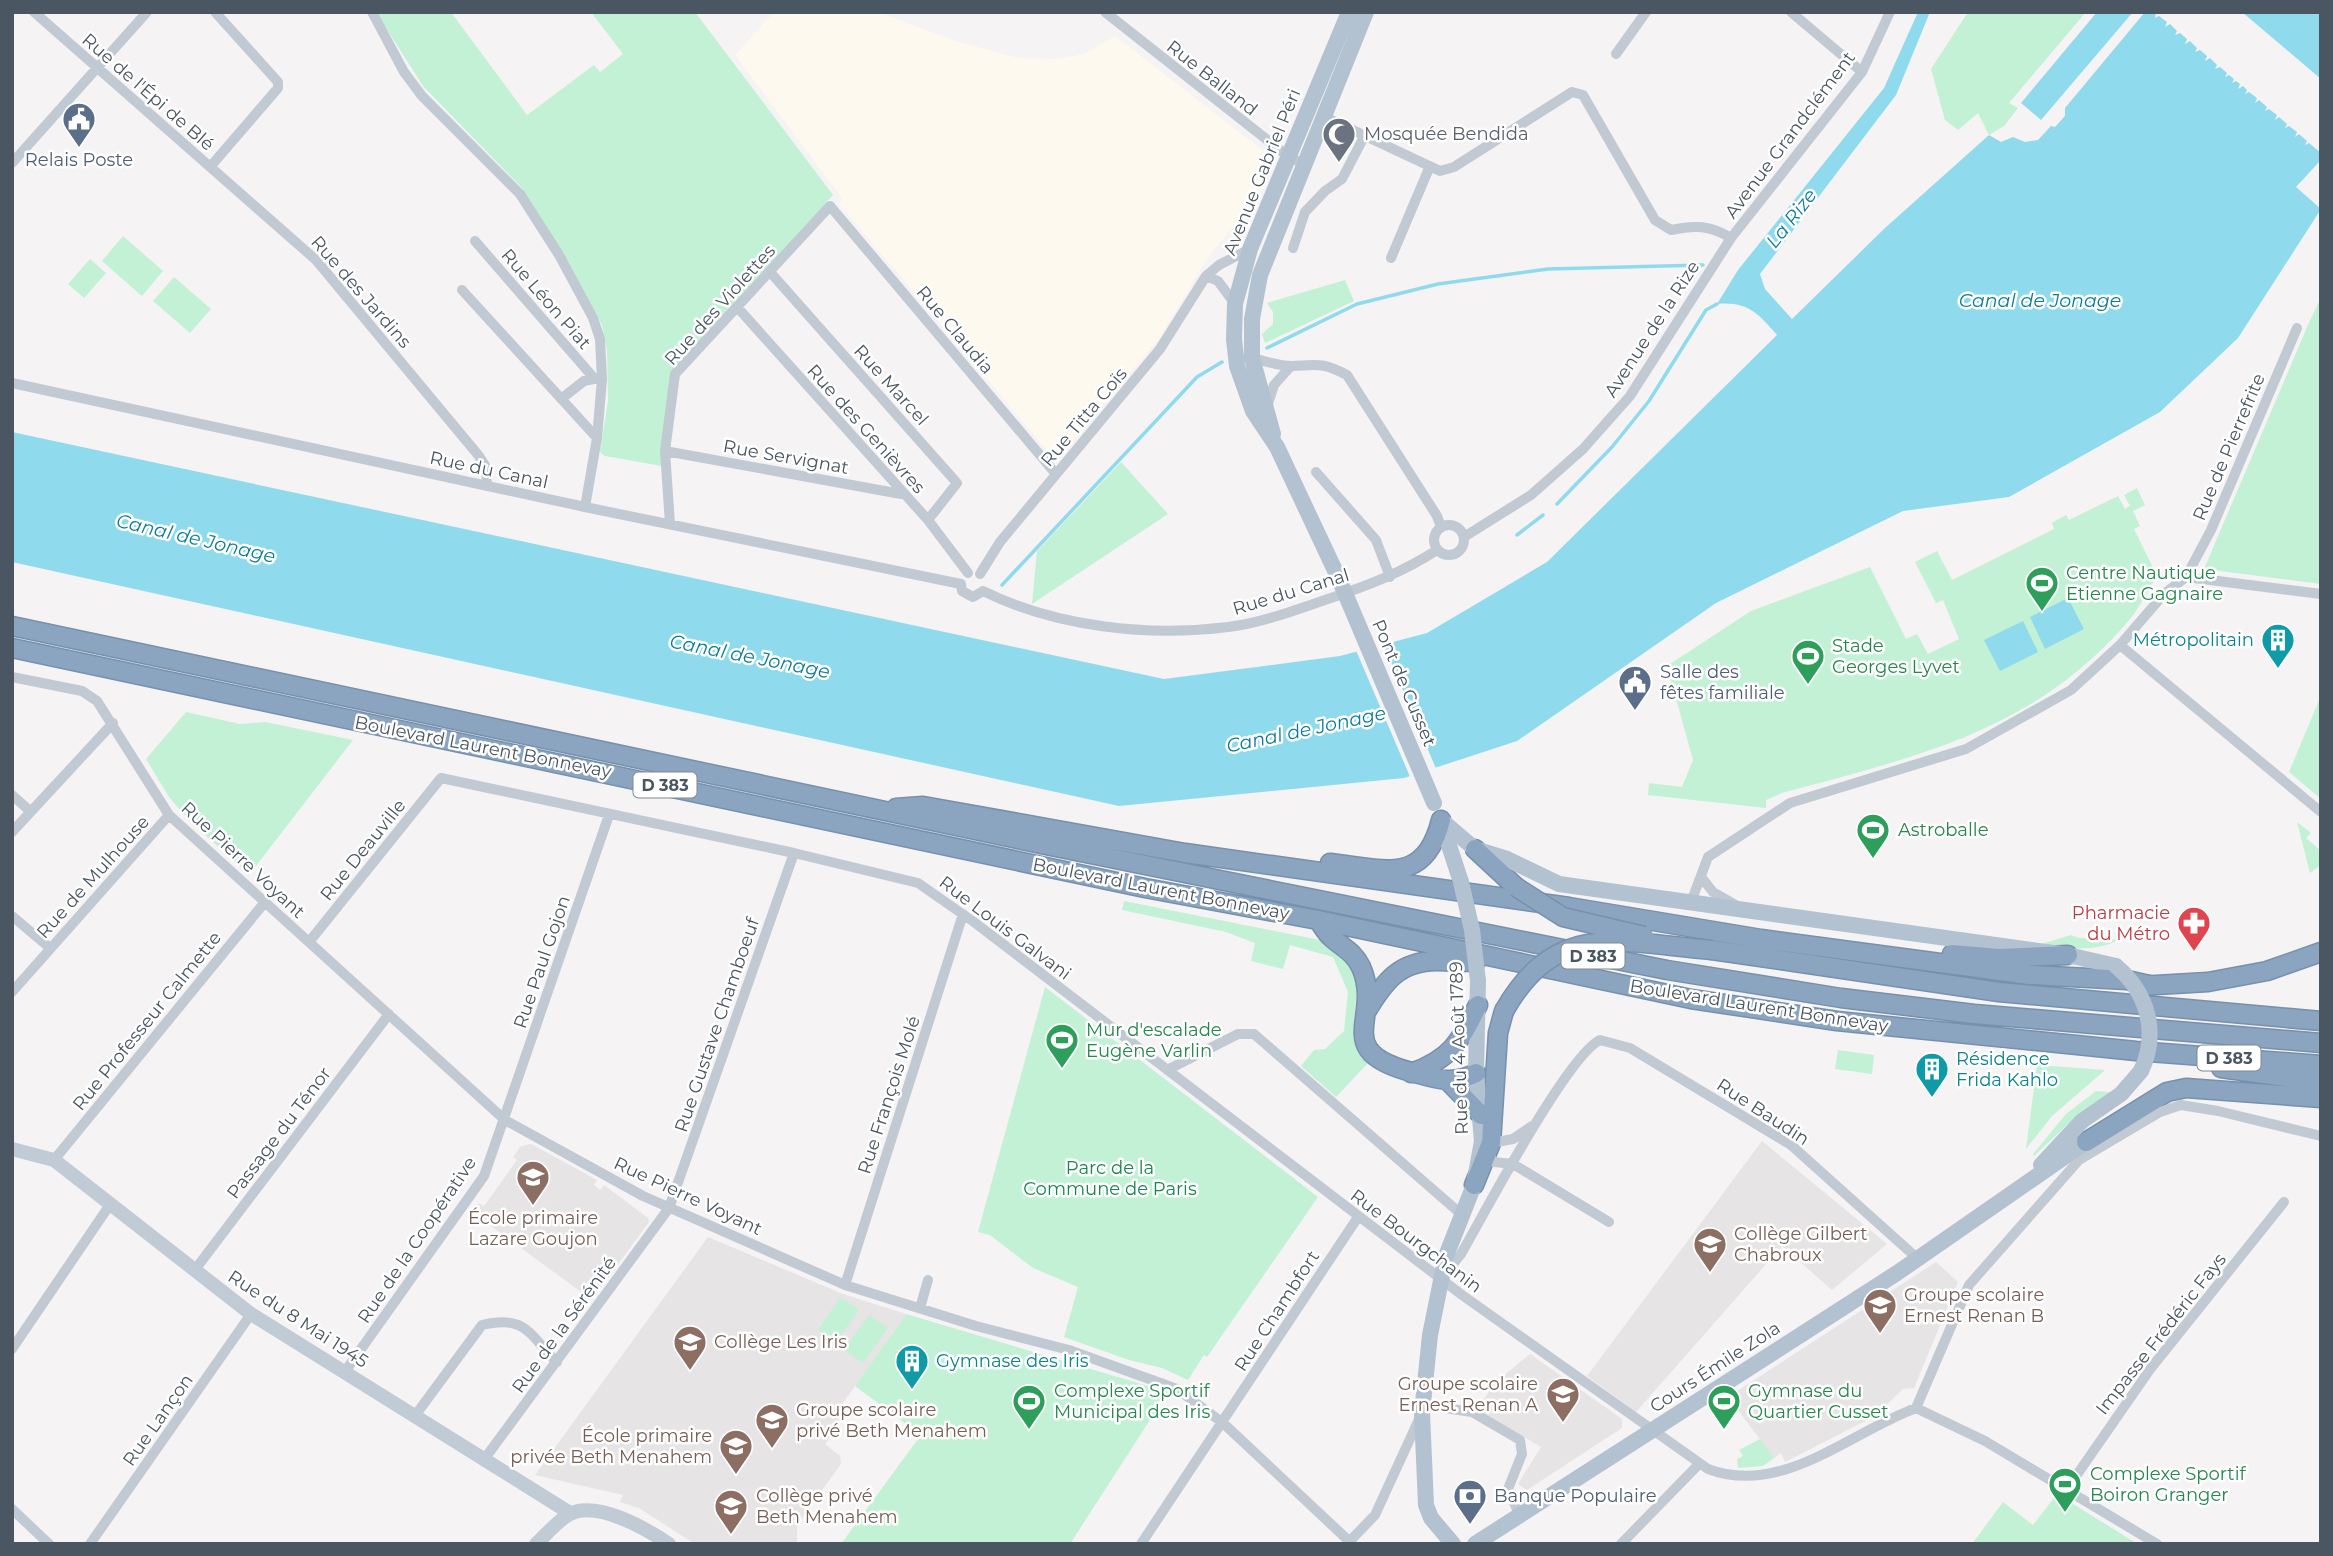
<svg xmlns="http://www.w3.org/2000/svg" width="2333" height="1556" viewBox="0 0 2333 1556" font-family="Montserrat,sans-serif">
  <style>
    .commercial { fill: #fdf9ef }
    .education { fill: #e6e4e5 }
    .green { fill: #c3f1d5 }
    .water { fill: #90daee }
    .pier { fill: #f5f3f3 }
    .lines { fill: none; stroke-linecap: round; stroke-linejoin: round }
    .stream { stroke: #90daee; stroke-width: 3.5 }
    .highway-casing { stroke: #7690ad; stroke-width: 21 }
    .street { stroke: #c1cad2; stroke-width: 10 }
    .secondary { stroke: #c1cbd6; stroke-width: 14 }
    .primary { stroke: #b3c2d1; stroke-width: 16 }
    .highway { stroke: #8ba5c1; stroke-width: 18 }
    .highway-bridge-casing { stroke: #7690ad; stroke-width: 21; stroke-linecap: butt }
    .primary-bridge { stroke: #b3c2d1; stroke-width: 16 }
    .highway-bridge { stroke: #8ba5c1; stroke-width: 18 }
    .labels { text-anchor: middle; stroke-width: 5; stroke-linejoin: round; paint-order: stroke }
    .shield { fill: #fff; stroke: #808990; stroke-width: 2 }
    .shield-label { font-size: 16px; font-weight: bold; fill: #4a5661 }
    .street-label { font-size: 18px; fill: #4a5661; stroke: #fff }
    .worship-label { font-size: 18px; fill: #5b616d; stroke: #fff; text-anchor: start }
    .service-label { font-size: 18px; fill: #4e5e75; stroke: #fff; text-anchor: start }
    .leisure-label { font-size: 18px; fill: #27864d; stroke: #fff; text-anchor: start }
    .culture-label { font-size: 18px; fill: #0d838f; stroke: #fff; text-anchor: start }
    .health-label { font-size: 18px; fill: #be3a42; stroke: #fff; text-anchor: end }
    .park-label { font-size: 18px; fill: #17864f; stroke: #fff }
    .education-label { font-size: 18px; fill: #785e54; stroke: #fff; text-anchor: start }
    .water-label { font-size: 19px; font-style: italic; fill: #0c7c9b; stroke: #fff }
  </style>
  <rect width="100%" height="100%" fill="#f5f3f3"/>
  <path class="commercial" d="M774,12H878L955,41L1019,58L1057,59L1084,54L1115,36L1274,159L1252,204L1209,256L1160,337L1056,461L839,204L842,198L735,55Z"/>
  <path class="education" d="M1762,1141L1887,1244L1832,1290L1782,1246L1636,1412L1587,1376Z
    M531,1144L597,1180L594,1185L600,1190L604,1185L648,1218L649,1222L592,1300L472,1212L479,1203L484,1206L517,1160L513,1157L521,1146Z
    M708,1237L843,1294L906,1314L838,1410L845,1417L825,1444L840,1456L841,1464L797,1525V1544H695L639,1508L620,1502L623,1495L535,1475Z
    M1936,1262L1958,1282L1914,1388L1903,1389L1875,1416L1785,1462L1781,1453L1774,1458L1728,1397Z
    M1530,1354L1622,1419V1428L1527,1490L1518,1484L1541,1447L1476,1409L1497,1381Z"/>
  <path class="green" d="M376,12H451L527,115L594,65L600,72L623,54L591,12H695L833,195L674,371L662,466L605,456L600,452L608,401L607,351L602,325L569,263L521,187L423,86Z
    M1968,12H2086L2009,103L2018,108L2004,126L1989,135L1978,113L1958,130L1945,120L1931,69Z
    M123,236L163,271L142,296L102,261Z
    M90,259L106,273L84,298L68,284Z
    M174,277L211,309L190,333L153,301Z
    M1345,280L1354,301L1265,343L1262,334L1273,324V312L1267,303Z
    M2321,297V584L2204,569L2308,325Z
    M1121,462L1168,514L1032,604L1037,551Z
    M2137,488L2145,505L2133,511L2140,526L2134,529L2157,576C2147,592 2138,611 2125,625C2030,733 1914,757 1782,793L1766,800V808L1648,795L1649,783L1682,787L1693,760L1667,666L1751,611L1870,567L1906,639L1917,634L1928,654L1959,639L1943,600L1936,603L1915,562L1937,551L1952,580L2054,529L2052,523L2066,515L2069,520L2118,496L2125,509L2130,506L2124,495Z
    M2320,698H2321V799L2289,772Z
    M186,712L240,724L265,722L353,740L249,875L188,819L169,797L146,759Z
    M2297,822L2311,833L2306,838L2321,851V865L2310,873Z
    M1124,901L1325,941C1334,949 1347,957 1352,968C1366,1000 1339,1036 1368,1063L1336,1097L1301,1066L1314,1050L1325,1049L1344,1031L1348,992L1333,957L1290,945L1283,969L1251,961L1255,943L1226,932L1122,910Z
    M2071,935C2086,942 2101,936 2117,940C2101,952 2059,949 2041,944Z
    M1045,987L1318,1197L1207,1357L1204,1355L1188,1380L1162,1368L1129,1360L1064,1337L1078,1287L1033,1268L990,1235L978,1232Z
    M1838,1050L1874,1055L1872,1074L1835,1069Z
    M2037,1065L2105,1070L2052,1116L2026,1149Z
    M2096,1091L2118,1093L2068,1124L2034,1156L2033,1154L2066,1114Z
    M841,1297L859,1310L836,1342L818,1329Z
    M906,1314L1168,1392L1070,1544H841L921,1435L855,1386Z
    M869,1315L888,1328L863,1363L844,1350Z
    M1760,1439L1774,1458L1763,1466L1738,1468L1737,1459L1743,1456L1739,1450Z
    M2057,1494L2136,1543L1972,1544L2003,1502L2033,1525Z"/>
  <path class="water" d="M1918,12H1930L1896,95L1760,274L1765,289L1792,319L1885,228L1989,135L2001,142L2013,137L2025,142L2038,140L2051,126L2055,127L2065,116V108L2145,12H2156L2155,18L2159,16L2167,22L2165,27L2170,24L2177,31L2175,35L2180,33L2187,39L2185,44L2190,41L2197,48L2195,52L2200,50L2207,56L2205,61L2210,58L2217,65L2215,69L2220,67L2227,73L2225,77L2229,75L2234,79L2232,83L2236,81L2240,84L2238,89L2243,86L2247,90L2245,94L2249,92L2257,98L2255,103L2259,100L2267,107L2265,111L2269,109L2277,115L2275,120L2279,117L2287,124L2285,128L2289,126L2297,132L2295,137L2299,134L2307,141L2305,145L2309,143L2321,153V160L2296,187L2321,209L2238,338L2160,412L2009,497L1903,511L1716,603L1517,741L1404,778L1119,806L12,562V432L1164,679L1340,656L1427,633L1547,562L1777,335C1758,313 1747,301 1717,304L1738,270L1884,88Z
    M2097,12H2133L2041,120L2021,103Z
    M2242,12H2321V79Z
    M2068,598L2084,629L2045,649L2030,617Z
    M2023,621L2038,652L2000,671L1984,640Z"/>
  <path class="pier" d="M1382,641L1437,771L1411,779L1355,648Z"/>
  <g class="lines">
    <path class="stream" d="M1267,348L1357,304L1438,284L1548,269L1703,265
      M1557,504L1612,447L1649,401L1706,310L1717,304
      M1517,535L1543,515
      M1002,585L1197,377L1222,362"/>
    <defs>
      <path id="highway" d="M12,626L1041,844L1667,970L1841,998L1974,1014L2321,1043
        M12,648L1145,888L1318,920L1691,999L1837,1021L2136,1051L2321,1065
        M896,808L923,806L1185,853L1569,907L1761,939L2030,975L2127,980L2149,985
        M1475,849L1516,887
        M1330,863C1384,869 1425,886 1441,820
        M1318,920C1322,925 1326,933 1331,937C1343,948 1354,952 1361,967C1384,1019 1326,1052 1419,1074C1440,1080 1455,1084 1476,1073
        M1712,950L1999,992L2321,1021
        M1952,954L1999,958L2068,955
        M2139,986L2208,982L2267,971L2321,952
        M1366,1012C1384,982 1399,961 1437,961C1450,961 1463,963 1476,961
        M2221,1068L2321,1082
        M1411,1073C1451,1059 1460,1042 1478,1005
        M1449,1082L1481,1115
        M2086,1142L2167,1092L2186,1088L2321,1098
        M1474,1185L1491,1143L1498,1033L1504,1011"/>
    </defs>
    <use href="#highway" class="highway-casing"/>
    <path class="street" d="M34,12L316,260L479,456L486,467L487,485
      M372,12L404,72L422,96L520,194L559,255L593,318L600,339L602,379L597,438L585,507
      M1105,12L1289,157L1304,164
      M1791,12L1862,72
      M1616,54L1646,12
      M1323,116L1440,171L1454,167L1572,92L1583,95L1655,220L1671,230C1695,225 1710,225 1731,238
      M12,163L147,12
      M210,167L278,88V82L215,12
      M475,241L593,377
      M1293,248L1305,212L1325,191L1342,179L1365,135
      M1391,258L1430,166
      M770,272L957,483L928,520
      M1206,276L1218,281L1235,304
      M462,290L597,438
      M737,307L928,520L968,573
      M1252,358C1265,361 1279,366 1292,366C1318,365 1322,362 1347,375L1437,516L1441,527
      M12,383L585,507L961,584
      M561,399L584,381L598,378
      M1267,407L1274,385L1291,366
      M665,451L901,494
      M1316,472L1376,540L1390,577
      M670,524L665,451L675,374L830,206L1056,474
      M1434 540a15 15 0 1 1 30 0a15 15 0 1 1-30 0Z
      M1464,537L1531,495L1583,449L1630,396L1731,238L1862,72L1890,12
      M980,574L1000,542L1160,349L1206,276L1219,265L1250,249
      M2186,577L2321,594
      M961,584L962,591L973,597L983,591
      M983,591C1056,627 1148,637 1228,627C1262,623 1298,609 1331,598C1369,585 1403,572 1437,550
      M2120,645L2321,812
      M12,677L82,691L97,701L169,815L505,1120L643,1196L845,1285L976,1326L1069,1350L1177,1389L1223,1423L1349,1541
      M12,795L30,811
      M12,832L113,723
      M1702,878L1713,892L1734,904
      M1691,902L1708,857L1790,803L1966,749L2071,690L2120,645L2164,594L2186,577L2211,530L2297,328
      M12,916L50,948
      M309,942L441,778L794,853L918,883L974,922L1462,1295L1708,1469C1781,1497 1849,1433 1916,1408L1985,1441L2157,1544
      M12,992L169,815
      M1167,1070L1238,1034H1254L1461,1214
      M1491,1143L1513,1139L1532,1126
      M1487,1154L1494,1162L1513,1164L1609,1222
      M54,1160L265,902
      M194,1271L389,1014
      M1446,1273L1461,1254C1484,1214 1567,1056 1600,1040L1630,1048L1791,1145L1918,1259
      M845,1285L963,914
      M920,1308L928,1280
      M12,1349L109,1206
      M344,1373L484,1176L609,815
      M1445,1408L1472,1412L1520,1440L1522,1454L1508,1489L1520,1516
      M1916,1408L1969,1285L2079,1160L2160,1112L2181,1105L2218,1111L2321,1136
      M414,1417L482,1325C528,1314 530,1337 557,1362
      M483,1461L669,1208L794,853
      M2067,1489L2151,1368L2284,1202
      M12,1509L49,1544
      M90,1544L251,1314
      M1141,1544L1358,1217
      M1347,1544L1375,1515L1421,1415
      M1621,1544L1699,1464"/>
    <path class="secondary" d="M12,1149L54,1160L251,1314L570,1513
      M536,1544C546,1535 558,1520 570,1514C597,1500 647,1529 669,1544"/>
    <path class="primary" d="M1273,434L1252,358V319L1260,275L1366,12
      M1339,579L1277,447L1253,411L1237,366L1234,339L1235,304L1250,249L1349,12
      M1441,820L1475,849L1507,859L1559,884L2068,955L2116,966
      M1441,821L1461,882
      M2041,1165L2082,1121L2121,1094L2141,1071
      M1453,1544L1431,1518L1426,1505L1422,1413L1430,1335L1446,1256L1474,1185L1482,1141L1476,1073L1478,981
      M1475,1544L1897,1273L2086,1142"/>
    <use href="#highway" class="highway"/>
    <defs>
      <path id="highway-bridge" d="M1516,887L1563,917L1644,936
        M1504,1011C1557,918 1622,943 1712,950"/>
    </defs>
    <use href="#highway-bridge" class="highway-bridge-casing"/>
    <path class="primary-bridge" d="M1339,579L1434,803
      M1461,882L1472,930L1478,981
      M2116,966C2148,993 2159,1033 2141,1071"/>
    <use href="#highway-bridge" class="highway-bridge"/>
  </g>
  <defs>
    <symbol id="civic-pin" viewBox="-11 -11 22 30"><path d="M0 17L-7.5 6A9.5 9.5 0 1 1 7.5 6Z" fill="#5c6f8a" stroke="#fff"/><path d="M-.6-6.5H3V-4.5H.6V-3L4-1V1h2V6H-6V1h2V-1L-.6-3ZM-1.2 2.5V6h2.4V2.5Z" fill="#fff"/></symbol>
    <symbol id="mosque-pin" viewBox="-11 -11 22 30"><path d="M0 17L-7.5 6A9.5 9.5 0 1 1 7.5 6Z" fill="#6b7280" stroke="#fff"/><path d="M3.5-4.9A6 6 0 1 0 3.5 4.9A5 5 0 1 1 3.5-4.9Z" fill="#fff"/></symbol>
    <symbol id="stadium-pin" viewBox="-11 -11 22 30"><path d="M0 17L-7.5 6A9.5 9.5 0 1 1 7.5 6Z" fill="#2e9e5b" stroke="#fff"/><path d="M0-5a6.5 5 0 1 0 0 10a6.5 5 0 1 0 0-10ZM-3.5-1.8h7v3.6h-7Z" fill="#fff"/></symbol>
    <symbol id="building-pin" viewBox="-11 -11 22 30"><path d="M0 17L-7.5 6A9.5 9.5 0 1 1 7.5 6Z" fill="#0f9aa8" stroke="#fff"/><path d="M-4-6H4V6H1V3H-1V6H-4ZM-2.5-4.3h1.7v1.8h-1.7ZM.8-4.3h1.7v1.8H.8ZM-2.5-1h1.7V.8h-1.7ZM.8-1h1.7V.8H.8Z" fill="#fff"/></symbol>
    <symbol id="pharmacy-pin" viewBox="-11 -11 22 30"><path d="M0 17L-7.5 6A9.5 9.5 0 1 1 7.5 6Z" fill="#e0444e" stroke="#fff"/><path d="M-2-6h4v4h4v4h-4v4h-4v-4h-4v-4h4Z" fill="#fff"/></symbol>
    <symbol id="school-pin" viewBox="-11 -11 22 30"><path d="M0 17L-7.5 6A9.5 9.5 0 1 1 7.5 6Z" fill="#8d6e63" stroke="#fff"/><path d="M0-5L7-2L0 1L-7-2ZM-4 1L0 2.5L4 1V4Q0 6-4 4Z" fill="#fff"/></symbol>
    <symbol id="bank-pin" viewBox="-11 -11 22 30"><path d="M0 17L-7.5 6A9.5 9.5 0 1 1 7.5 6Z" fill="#5c6f8a" stroke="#fff"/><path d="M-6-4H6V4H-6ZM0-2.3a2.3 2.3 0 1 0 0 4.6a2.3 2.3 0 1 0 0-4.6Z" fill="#fff"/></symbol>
  </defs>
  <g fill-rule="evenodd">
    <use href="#civic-pin" x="60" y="100" width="38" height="52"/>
    <use href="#mosque-pin" x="1320" y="115" width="38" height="52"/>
    <use href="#stadium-pin" x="2023" y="564" width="38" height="52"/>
    <use href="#building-pin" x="2259" y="621" width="38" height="52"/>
    <use href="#stadium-pin" x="1789" y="637" width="38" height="52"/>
    <use href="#civic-pin" x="1616" y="663" width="38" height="52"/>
    <use href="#stadium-pin" x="1854" y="811" width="38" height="52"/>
    <use href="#pharmacy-pin" x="2175" y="904" width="38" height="52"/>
    <use href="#stadium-pin" x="1043" y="1021" width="38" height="52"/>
    <use href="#building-pin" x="1913" y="1050" width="38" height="52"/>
    <use href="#school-pin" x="514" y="1158" width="38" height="52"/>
    <use href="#school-pin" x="1691" y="1225" width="38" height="52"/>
    <use href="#school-pin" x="1861" y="1286" width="38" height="52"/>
    <use href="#school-pin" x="671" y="1323" width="38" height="52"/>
    <use href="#building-pin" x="893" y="1342" width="38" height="52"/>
    <use href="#school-pin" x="1544" y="1375" width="38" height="52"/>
    <use href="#stadium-pin" x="1010" y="1382" width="38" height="52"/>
    <use href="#stadium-pin" x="1705" y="1382" width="38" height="52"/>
    <use href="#school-pin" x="753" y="1401" width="38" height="52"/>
    <use href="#school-pin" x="717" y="1427" width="38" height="52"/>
    <use href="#stadium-pin" x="2046" y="1465" width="38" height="52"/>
    <use href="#bank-pin" x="1451" y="1477" width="38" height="52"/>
    <use href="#school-pin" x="712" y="1487" width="38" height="52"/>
  </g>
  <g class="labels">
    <g class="shield">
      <rect x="633.5" y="772.5" width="63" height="25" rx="5"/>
      <rect x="1561.5" y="943.5" width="63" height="25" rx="5"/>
      <rect x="2197.5" y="1045.5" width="63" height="25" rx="5"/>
    </g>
    <g class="shield-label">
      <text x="665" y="791">D 383</text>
      <text x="1593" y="962">D 383</text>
      <text x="2229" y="1064">D 383</text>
    </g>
    <g class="street-label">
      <text transform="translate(1212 78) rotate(38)" y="6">Rue Balland</text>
      <text transform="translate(148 92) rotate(41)" y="6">Rue de l'Épi de Blé</text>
      <text transform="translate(1790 135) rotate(-53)" y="6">Avenue Grandclément</text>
      <text transform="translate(1262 172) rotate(-68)" y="6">Avenue Gabriel Péri</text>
      <text transform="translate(361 292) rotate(49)" y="6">Rue des Jardins</text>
      <text transform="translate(546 299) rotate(49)" y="6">Rue Léon Piat</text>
      <text transform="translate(720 305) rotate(-48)" y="6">Rue des Violettes</text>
      <text transform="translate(1652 329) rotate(-57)" y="6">Avenue de la Rize</text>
      <text transform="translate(955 330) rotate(50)" y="6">Rue Claudia</text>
      <text transform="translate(891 385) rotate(48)" y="6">Rue Marcel</text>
      <text transform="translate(1084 417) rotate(-50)" y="6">Rue Titta Coïs</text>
      <text transform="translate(866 429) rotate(48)" y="6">Rue des Genièvres</text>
      <text transform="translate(2229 447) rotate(-67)" y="6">Rue de Pierrefrite</text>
      <text transform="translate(786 457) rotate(10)" y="6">Rue Servignat</text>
      <text transform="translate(489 470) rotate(12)" y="6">Rue du Canal</text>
      <text transform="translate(1291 592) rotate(-17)" y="6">Rue du Canal</text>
      <text transform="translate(1404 683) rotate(67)" y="6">Pont de Cusset</text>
      <text transform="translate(483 747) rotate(11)" y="6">Boulevard Laurent Bonnevay</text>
      <text transform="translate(363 850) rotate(-51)" y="6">Rue Deauville</text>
      <text transform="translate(243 860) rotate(43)" y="6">Rue Pierre Voyant</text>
      <text transform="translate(93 877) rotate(-48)" y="6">Rue de Mulhouse</text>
      <text transform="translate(1161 889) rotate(11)" y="6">Boulevard Laurent Bonnevay</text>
      <text transform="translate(1005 928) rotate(37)" y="6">Rue Louis Galvani</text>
      <text transform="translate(542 962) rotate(-71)" y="6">Rue Paul Gojon</text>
      <text transform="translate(1759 1006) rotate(9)" y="6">Boulevard Laurent Bonnevay</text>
      <text transform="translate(147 1021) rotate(-51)" y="6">Rue Professeur Calmette</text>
      <text transform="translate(717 1025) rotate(-71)" y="6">Rue Gustave Chamboeuf</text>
      <text transform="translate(1459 1048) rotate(-92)" y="6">Rue du 4 Août 1789</text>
      <text transform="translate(889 1095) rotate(-72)" y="6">Rue François Molé</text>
      <text transform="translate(1763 1112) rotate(33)" y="6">Rue Baudin</text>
      <text transform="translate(279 1133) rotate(-53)" y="6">Passage du Ténor</text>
      <text transform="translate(688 1196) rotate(25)" y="6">Rue Pierre Voyant</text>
      <text transform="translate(417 1240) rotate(-56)" y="6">Rue de la Coopérative</text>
      <text transform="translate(1416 1241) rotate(37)" y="6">Rue Bourgchanin</text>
      <text transform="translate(1277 1311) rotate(-57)" y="6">Rue Chambfort</text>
      <text transform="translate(298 1319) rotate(33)" y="6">Rue du 8 Mai 1945</text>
      <text transform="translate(564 1325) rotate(-54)" y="6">Rue de la Sérénité</text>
      <text transform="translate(2161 1334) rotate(-52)" y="6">Impasse Frédéric Fays</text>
      <text transform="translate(1715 1367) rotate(-33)" y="6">Cours Émile Zola</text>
      <text transform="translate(158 1420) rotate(-55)" y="6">Rue Lançon</text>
    </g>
    <g class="worship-label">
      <text x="1364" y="140">Mosquée Bendida</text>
    </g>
    <g class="service-label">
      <text x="79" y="166" text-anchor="middle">Relais Poste</text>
      <text x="1660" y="678">Salle des<tspan x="1660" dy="21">fêtes familiale</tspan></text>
      <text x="1494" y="1502">Banque Populaire</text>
    </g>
    <g class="leisure-label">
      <text x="2066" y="579">Centre Nautique<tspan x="2066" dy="21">Etienne Gagnaire</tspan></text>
      <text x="1832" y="652">Stade<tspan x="1832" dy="21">Georges Lyvet</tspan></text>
      <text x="1898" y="836">Astroballe</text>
      <text x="1086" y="1036">Mur d'escalade<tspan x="1086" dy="21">Eugène Varlin</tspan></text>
      <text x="1054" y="1397">Complexe Sportif<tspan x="1054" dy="21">Municipal des Iris</tspan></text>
      <text x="1748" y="1397">Gymnase du<tspan x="1748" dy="21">Quartier Cusset</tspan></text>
      <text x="2090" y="1480">Complexe Sportif<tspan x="2090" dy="21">Boiron Granger</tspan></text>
    </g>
    <g class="culture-label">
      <text x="2254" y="646" text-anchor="end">Métropolitain</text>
      <text x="1956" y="1065">Résidence<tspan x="1956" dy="21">Frida Kahlo</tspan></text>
      <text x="936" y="1367">Gymnase des Iris</text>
    </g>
    <g class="health-label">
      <text x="2170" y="919">Pharmacie<tspan x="2170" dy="21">du Métro</tspan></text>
    </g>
    <g class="park-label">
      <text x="1110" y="1174">Parc de la<tspan x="1110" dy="21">Commune de Paris</tspan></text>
    </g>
    <g class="education-label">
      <text x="533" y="1224" text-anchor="middle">École primaire<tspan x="533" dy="21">Lazare Goujon</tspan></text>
      <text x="1734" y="1240">Collège Gilbert<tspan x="1734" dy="21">Chabroux</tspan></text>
      <text x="1904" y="1301">Groupe scolaire<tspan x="1904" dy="21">Ernest Renan B</tspan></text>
      <text x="714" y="1348">Collège Les Iris</text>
      <text x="1538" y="1390" text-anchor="end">Groupe scolaire<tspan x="1538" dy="21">Ernest Renan A</tspan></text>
      <text x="796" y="1416">Groupe scolaire<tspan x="796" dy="21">privé Beth Menahem</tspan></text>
      <text x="712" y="1442" text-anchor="end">École primaire<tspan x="712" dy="21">privée Beth Menahem</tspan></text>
      <text x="756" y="1502">Collège privé<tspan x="756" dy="21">Beth Menahem</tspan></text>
    </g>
    <g class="water-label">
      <text transform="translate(1791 218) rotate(-52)" y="7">La Rize</text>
      <text x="2040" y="307">Canal de Jonage</text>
      <text transform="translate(196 538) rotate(13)" y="7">Canal de Jonage</text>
      <text transform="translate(750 656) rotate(11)" y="7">Canal de Jonage</text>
      <text transform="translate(1306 729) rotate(-12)" y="7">Canal de Jonage</text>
    </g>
  </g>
  <rect width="2333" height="1556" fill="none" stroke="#4a5661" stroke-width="28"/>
</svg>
